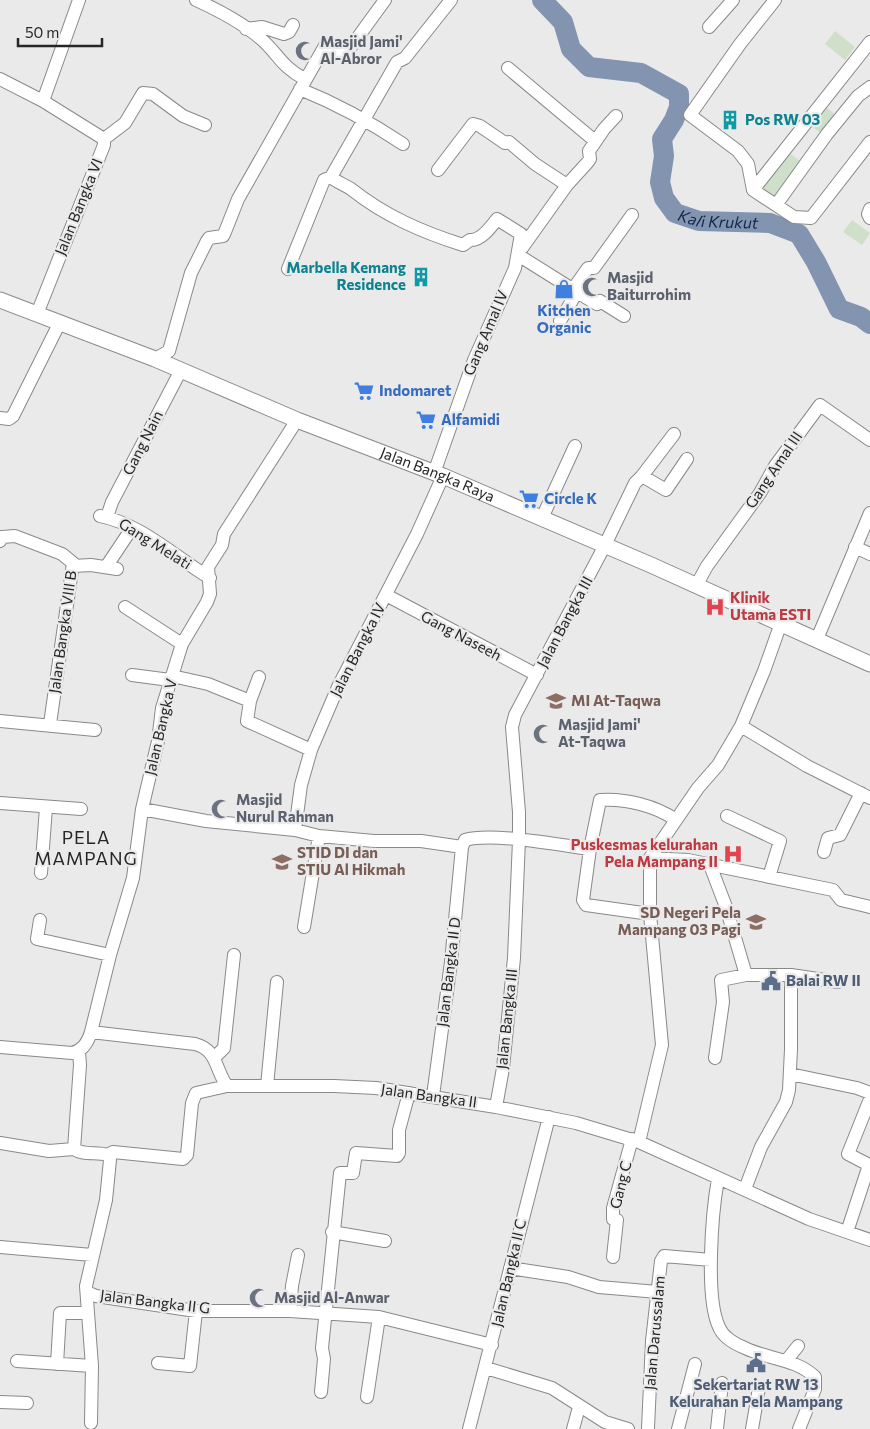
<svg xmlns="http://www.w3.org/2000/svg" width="870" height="1429" viewBox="0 0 870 1429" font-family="Commissioner,sans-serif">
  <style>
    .green { fill: #d0dfc9 }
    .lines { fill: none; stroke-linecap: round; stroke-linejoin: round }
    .river { stroke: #8294af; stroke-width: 20 }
    .minor-casing { stroke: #89898a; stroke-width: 14 }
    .tertiary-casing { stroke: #89898a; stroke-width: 17 }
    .minor { stroke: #fff; stroke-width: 12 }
    .tertiary { stroke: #fff; stroke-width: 15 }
    .labels { text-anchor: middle; stroke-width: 4.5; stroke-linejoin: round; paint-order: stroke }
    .worship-label { font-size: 15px; font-weight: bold; fill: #5b616d; stroke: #eaeaeb; text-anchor: start }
    .culture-label { font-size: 15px; font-weight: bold; fill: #0d838f; stroke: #eaeaeb; text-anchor: start }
    .street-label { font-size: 15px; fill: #262626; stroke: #eaeaeb }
    .shop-label { font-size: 15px; font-weight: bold; fill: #366cbe; stroke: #eaeaeb; text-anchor: start }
    .health-label { font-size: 15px; font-weight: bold; fill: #be3a42; stroke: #eaeaeb; text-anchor: start }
    .education-label { font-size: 15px; font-weight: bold; fill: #785e54; stroke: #eaeaeb; text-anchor: start }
    .service-label { font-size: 15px; font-weight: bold; fill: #4e5e75; stroke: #eaeaeb; text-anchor: start }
    .water-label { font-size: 16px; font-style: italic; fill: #10284e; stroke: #eaeaeb }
    .quarter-label { font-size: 18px; letter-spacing: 1px; fill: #262626; stroke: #eaeaeb }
  </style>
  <rect width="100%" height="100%" fill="#eaeaeb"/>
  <path class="green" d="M835,31L855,47L845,60L825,44Z
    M823,105L836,115L822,134L809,124Z
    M785,150L803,163L775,202L757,189Z
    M852,220L870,233L862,245L843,232Z"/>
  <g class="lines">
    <path class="river" id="s1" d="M542,0L563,22L571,49L589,67L641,73L679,94V107L674,120L662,139L664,156L660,182L664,198L675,213L699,221L770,223L799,234L816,262L839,309L861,317L870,324"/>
    <defs>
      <path id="minor" d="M196,0C218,10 241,22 260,38C278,53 281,67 305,79
        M709,27L733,0
        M246,29L262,27L284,34L289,32L293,25
        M508,68L595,141
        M0,79L43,101L104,139V145L37,314
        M300,89C337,104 370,122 403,144
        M43,101L79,0
        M104,139L125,123L143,93L153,94L183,116L205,125
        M438,170L473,124L480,126L505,143L509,142L535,164L567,185
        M331,177C336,182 344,184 351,189C385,216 422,232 463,245L470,240C481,241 491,227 497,219L521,234L515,268L474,360L434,473
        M753,190L748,164L738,151L690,115L740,44L775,0
        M753,190L870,42
        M753,190L794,217L811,218L870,142
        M776,205L827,134L858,96L870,87
        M870,209L868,214L870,218
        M522,248L567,185L587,163L590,159L589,151L604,129L616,116
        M518,255L577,292
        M288,269L324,180L331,177L397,62L405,58L451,0
        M573,289L588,268H594L632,215
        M560,321L577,292L597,304L600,301L624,316
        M155,359L169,351L191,273L207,241L209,238L223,236L225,232L238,199L326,44L345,55L385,0
        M0,418L9,419L13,416L60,322
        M642,476L674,434
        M100,516C141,524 175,557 210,578
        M107,517L112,502L181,370
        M542,518L575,446
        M0,541L2,537L15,536L62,554L73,563L50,724
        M855,547L870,554
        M73,566L91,565L117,569
        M106,567L132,528
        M696,586L707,566L760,493L775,466L820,405L870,440
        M386,595L537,675
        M125,607L182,644
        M817,639L870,513
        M132,675L170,680
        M172,676L208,684L250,701
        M259,677L250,701L247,721L311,750
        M0,721L95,730
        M741,726L807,766L870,798
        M0,803L81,809
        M142,809L206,821L295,830L319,836L374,841H421L462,847
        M727,816L780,841L769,877
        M295,830L301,785L311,750L338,687L417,534L443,476
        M824,852L828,838L840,835L861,793
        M650,858L688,860L833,890L841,900L870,907
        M710,865L726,907L746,975
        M41,873L46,808
        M650,914L586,905L583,900L590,849L600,800C625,798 656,806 676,820
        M40,920L37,939L110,955
        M304,927L319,836
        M91,1032L110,955L133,878L142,809L158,741L162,708L182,644L207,602L210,594L208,567L222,545L224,534L297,420
        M0,1047L72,1053C83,1051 88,1042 91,1032L195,1044C218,1050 215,1070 227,1086H334L376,1088L496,1107L576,1123L639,1142L809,1219L870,1240
        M79,1052L80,1065L74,1149C84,1156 97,1151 108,1155L110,1160L106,1200L86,1286L92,1366L91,1423
        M215,1057L224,1048L234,955
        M715,1058L723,1002L721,980L746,975H791
        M790,1074L857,1088L870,1093
        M267,1086L277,982
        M433,1096L451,962L462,847L465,840C491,832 560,845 590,849
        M496,1107L503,1068L514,958L519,840V812L512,727L515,715L604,547L635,483L642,476L666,490L687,459
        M639,1142L662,1045L650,914V858L698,788L718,765L741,726L764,671L781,623
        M0,1143L49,1151L74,1149
        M108,1155L113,1152L183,1159L187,1155L192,1103L196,1093L227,1086
        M718,1179C712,1212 705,1298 719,1327C723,1337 735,1344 745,1348C767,1359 797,1359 815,1377V1389L799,1429
        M745,1189L761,1147L786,1102L789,1090L791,1049V975L838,982
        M332,1232L385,1241
        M847,1232L869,1165L848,1154L870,1099
        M0,1247L92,1255
        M613,1257L617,1220L613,1219V1208L632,1139
        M510,1268L568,1277L599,1287L658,1292
        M89,1293L96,1296L196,1311H290L379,1317L492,1345
        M290,1311L292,1286L298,1255
        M17,1361L92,1366
        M786,1361L798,1346
        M158,1363L190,1366L196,1311
        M57,1364L60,1313H87
        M486,1368L552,1388L605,1422L628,1429
        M321,1392L324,1359L322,1348L340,1173H353L356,1153L397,1156L399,1153V1130L409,1093
        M367,1397L379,1317
        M0,1402L27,1403
        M648,1428L652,1341L661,1261L664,1256L711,1260
        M469,1429L549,1117
        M573,1429L579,1407
        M678,1429L695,1364
        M717,1429L722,1383
        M752,1429L759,1388"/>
      <g id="tertiary">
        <path id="s2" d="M0,300L155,359L297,420L443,476L651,565L870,664"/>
      </g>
    </defs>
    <use href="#minor" class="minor-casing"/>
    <use href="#tertiary" class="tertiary-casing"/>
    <use href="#minor" class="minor"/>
    <use href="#tertiary" class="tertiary"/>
  </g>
  <defs>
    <symbol id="mosque-bare" viewBox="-9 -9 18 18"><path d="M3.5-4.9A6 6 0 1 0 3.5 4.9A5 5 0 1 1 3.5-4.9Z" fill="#6b7280" stroke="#eaeaeb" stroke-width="2.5" paint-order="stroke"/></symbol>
    <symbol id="building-bare" viewBox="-9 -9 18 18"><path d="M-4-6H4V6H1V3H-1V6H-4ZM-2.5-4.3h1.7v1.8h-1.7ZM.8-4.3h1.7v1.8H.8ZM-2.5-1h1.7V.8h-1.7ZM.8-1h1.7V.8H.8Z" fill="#0f9aa8" stroke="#eaeaeb" stroke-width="2.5" paint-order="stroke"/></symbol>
    <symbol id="shop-bare" viewBox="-9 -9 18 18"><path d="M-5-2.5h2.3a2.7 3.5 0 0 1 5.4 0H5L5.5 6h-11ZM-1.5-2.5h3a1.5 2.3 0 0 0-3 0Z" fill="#3f7fe0" stroke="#eaeaeb" stroke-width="2.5" paint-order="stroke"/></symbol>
    <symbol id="supermarket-bare" viewBox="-9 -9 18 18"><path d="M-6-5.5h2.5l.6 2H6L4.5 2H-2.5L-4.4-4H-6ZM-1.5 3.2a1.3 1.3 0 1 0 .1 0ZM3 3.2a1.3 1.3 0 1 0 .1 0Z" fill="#3f7fe0" stroke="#eaeaeb" stroke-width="2.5" paint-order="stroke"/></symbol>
    <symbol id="hospital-bare" viewBox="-9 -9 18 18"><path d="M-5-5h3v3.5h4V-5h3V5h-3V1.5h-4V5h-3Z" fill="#e0444e" stroke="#eaeaeb" stroke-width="2.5" paint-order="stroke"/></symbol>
    <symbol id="school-bare" viewBox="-9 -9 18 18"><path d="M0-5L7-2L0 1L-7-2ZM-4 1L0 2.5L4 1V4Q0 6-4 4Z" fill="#8d6e63" stroke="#eaeaeb" stroke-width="2.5" paint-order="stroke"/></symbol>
    <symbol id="university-bare" viewBox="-9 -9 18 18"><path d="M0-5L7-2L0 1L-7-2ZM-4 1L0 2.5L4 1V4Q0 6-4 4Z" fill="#8d6e63" stroke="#eaeaeb" stroke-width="2.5" paint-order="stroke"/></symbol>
    <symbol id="civic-bare" viewBox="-9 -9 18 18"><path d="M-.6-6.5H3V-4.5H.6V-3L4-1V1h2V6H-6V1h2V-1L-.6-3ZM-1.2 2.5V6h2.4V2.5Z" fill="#5c6f8a" stroke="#eaeaeb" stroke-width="2.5" paint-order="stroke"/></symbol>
  </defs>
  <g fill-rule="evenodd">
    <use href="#mosque-bare" x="291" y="37" width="28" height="28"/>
    <use href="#building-bare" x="716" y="106" width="28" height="28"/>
    <use href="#building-bare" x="407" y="263" width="28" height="28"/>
    <use href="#mosque-bare" x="578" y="273" width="28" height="28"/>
    <use href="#shop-bare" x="550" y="275" width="28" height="28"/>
    <use href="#supermarket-bare" x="350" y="377" width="28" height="28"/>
    <use href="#supermarket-bare" x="412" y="406" width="28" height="28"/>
    <use href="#supermarket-bare" x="515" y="485" width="28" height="28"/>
    <use href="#hospital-bare" x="701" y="593" width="28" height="28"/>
    <use href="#school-bare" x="542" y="687" width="28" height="28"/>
    <use href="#mosque-bare" x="529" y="720" width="28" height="28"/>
    <use href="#mosque-bare" x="207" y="795" width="28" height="28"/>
    <use href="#hospital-bare" x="719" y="840" width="28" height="28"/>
    <use href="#university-bare" x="268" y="848" width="28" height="28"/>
    <use href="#school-bare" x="742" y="908" width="28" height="28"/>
    <use href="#civic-bare" x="757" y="967" width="28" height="28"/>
    <use href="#mosque-bare" x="245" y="1284" width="28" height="28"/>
    <use href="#civic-bare" x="742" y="1349" width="28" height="28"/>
  </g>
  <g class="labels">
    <g class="worship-label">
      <text x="320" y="47">Masjid Jami'<tspan x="320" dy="17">Al-Abror</tspan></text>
      <text x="607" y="283">Masjid<tspan x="607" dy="17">Baiturrohim</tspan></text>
      <text x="558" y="730">Masjid Jami'<tspan x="558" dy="17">At-Taqwa</tspan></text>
      <text x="236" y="805">Masjid<tspan x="236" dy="17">Nurul Rahman</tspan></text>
      <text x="274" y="1303">Masjid Al-Anwar</text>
    </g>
    <g class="culture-label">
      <text x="745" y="125">Pos RW 03</text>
      <text x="406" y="273" text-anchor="end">Marbella Kemang<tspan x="406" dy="17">Residence</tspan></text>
    </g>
    <g class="street-label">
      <text transform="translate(79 207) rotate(-68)" y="5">Jalan Bangka VI</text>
      <text transform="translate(486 333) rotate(-67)" y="5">Gang Amal IV</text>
      <text transform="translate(143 443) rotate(-63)" y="5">Gang Nain</text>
      <text transform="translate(774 470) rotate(-56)" y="5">Gang Amal III</text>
      <text dy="5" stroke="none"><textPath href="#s2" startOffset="471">Jalan Bangka Raya</textPath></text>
      <text transform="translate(155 544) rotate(32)" y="5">Gang Melati</text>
      <text transform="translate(565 622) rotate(-62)" y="5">Jalan Bangka III</text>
      <text transform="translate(63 632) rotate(-82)" y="5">Jalan Bangka VIII B</text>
      <text transform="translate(461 636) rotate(28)" y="5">Gang Naseeh</text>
      <text transform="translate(358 650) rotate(-63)" y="5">Jalan Bangka IV</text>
      <text transform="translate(161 727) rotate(-77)" y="5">Jalan Bangka V</text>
      <text transform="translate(449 972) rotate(-83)" y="5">Jalan Bangka II D</text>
      <text transform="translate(507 1019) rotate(-84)" y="5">Jalan Bangka III</text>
      <text transform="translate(429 1096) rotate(8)" y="5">Jalan Bangka II</text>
      <text transform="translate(621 1185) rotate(-76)" y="5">Gang C</text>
      <text transform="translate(509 1273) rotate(-77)" y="5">Jalan Bangka II C</text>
      <text transform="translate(155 1302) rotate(7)" y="5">Jalan Bangka II G</text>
      <text transform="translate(655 1333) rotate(-85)" y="5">Jalan Darussalam</text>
    </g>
    <g class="shop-label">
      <text x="564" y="316" text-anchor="middle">Kitchen<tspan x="564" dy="17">Organic</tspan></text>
      <text x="379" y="396">Indomaret</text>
      <text x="441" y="425">Alfamidi</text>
      <text x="544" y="504">Circle K</text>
    </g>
    <g class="health-label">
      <text x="730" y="603">Klinik<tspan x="730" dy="17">Utama ESTI</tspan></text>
      <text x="718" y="850" text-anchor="end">Puskesmas kelurahan<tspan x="718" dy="17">Pela Mampang II</tspan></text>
    </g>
    <g class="education-label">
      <text x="571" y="706">MI At-Taqwa</text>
      <text x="297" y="858">STID DI dan<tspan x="297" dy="17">STIU Al Hikmah</tspan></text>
      <text x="741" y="918" text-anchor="end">SD Negeri Pela<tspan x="741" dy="17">Mampang 03 Pagi</tspan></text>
    </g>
    <g class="service-label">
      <text x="786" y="986">Balai RW II</text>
      <text x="756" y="1390" text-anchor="middle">Sekertariat RW 13<tspan x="756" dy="17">Kelurahan Pela Mampang</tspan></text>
    </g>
    <g class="water-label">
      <text dy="6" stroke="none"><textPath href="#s1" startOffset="352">Kali Krukut</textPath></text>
    </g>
    <g class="quarter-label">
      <text x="86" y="844">PELA<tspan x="86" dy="21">MAMPANG</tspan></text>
    </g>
  </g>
  <path d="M18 38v8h84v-8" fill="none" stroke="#262626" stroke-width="2.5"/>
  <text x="25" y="38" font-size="15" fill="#262626" stroke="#eaeaeb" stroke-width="4" paint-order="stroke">50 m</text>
</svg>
